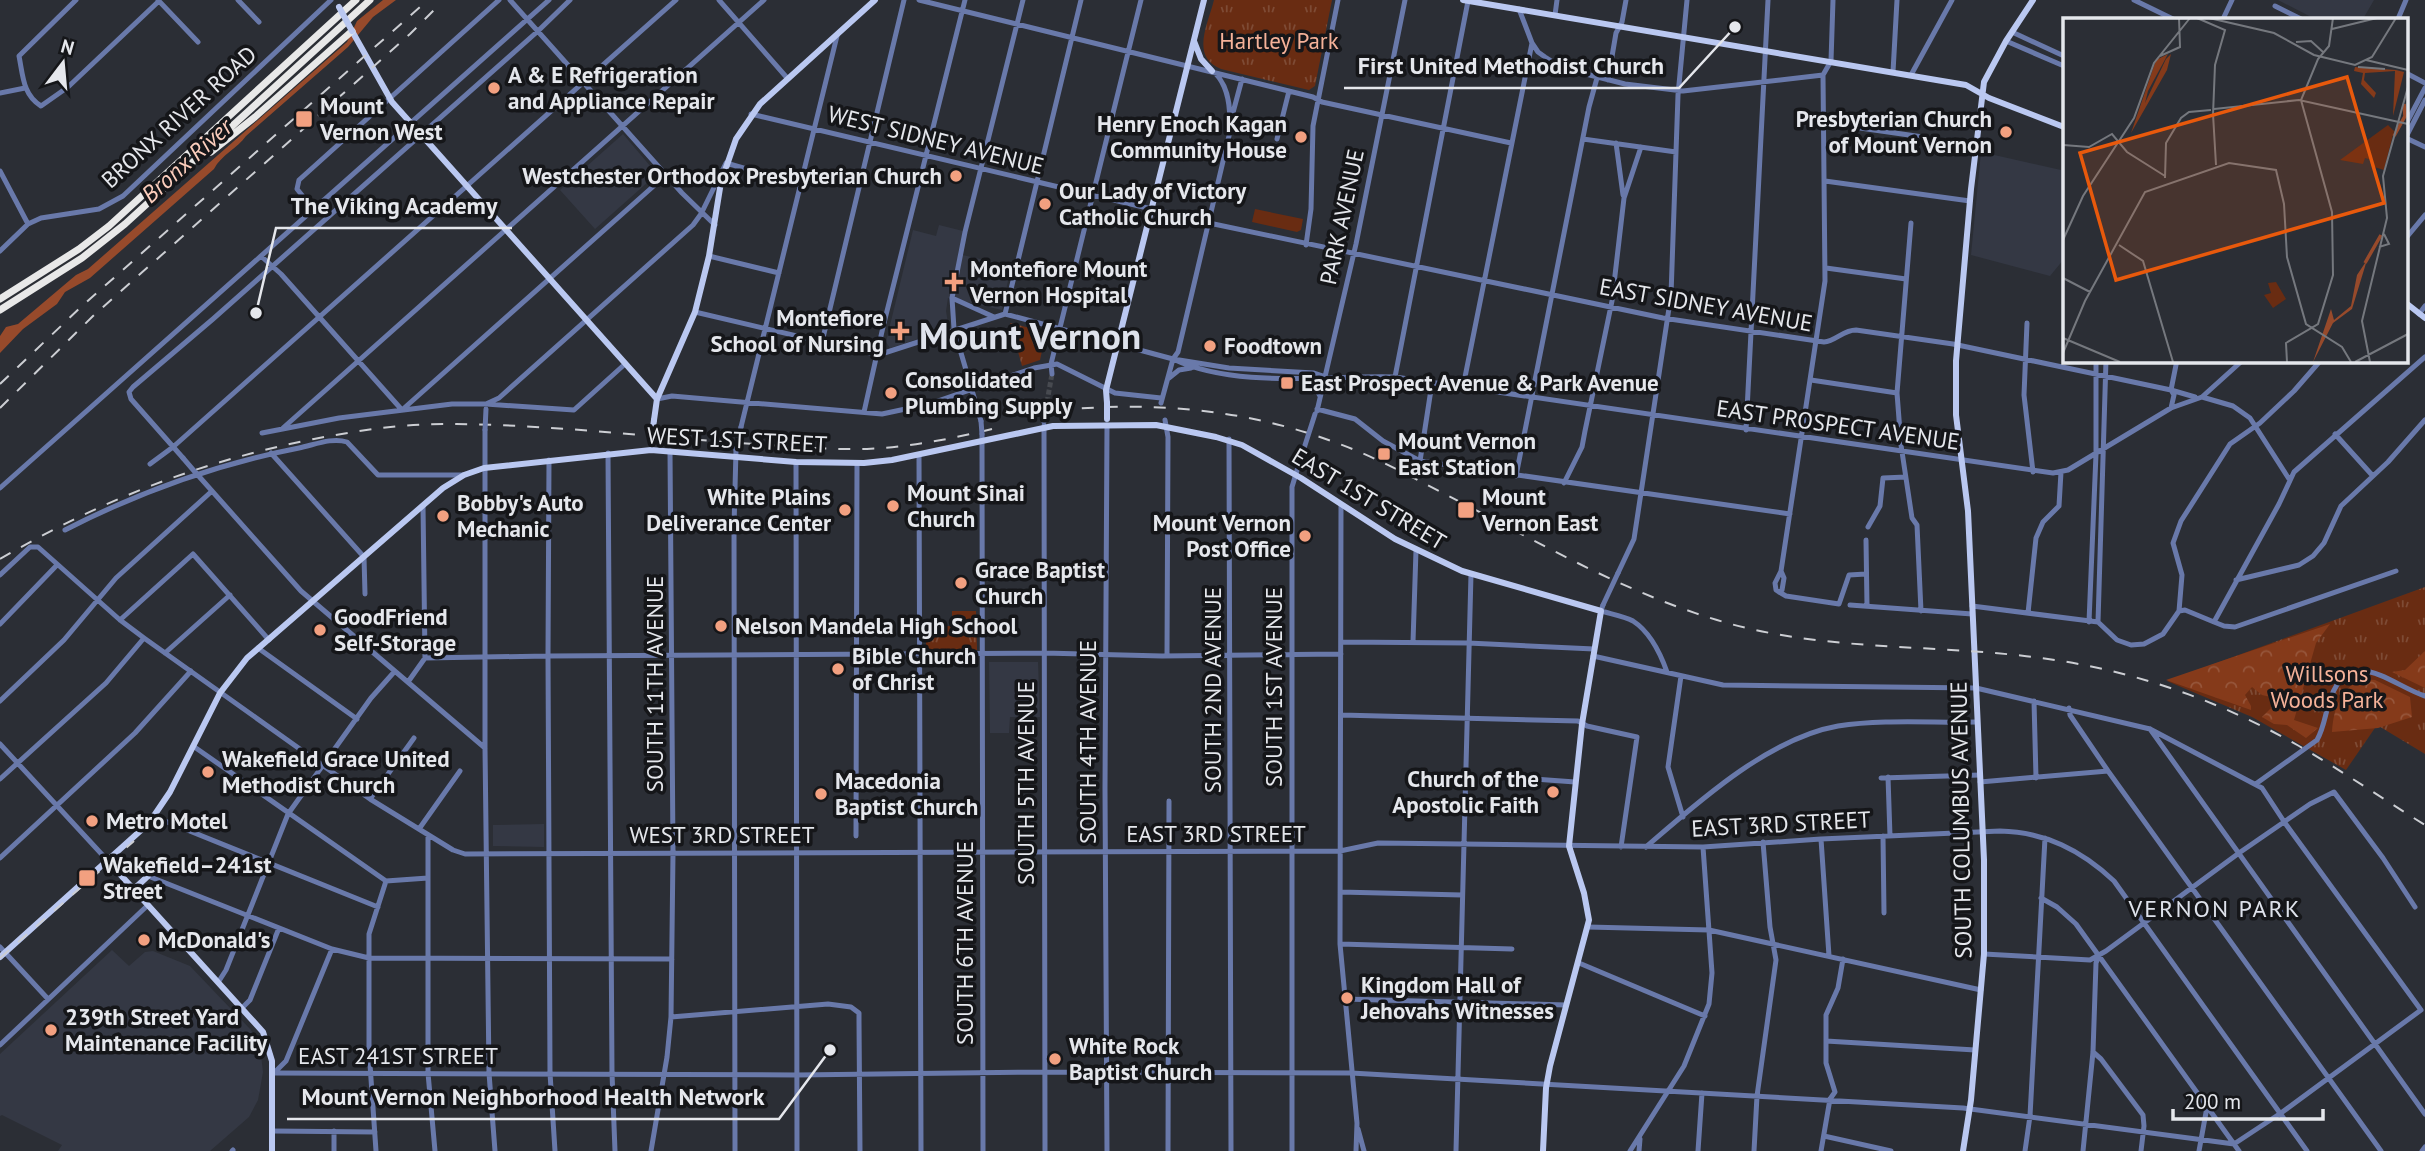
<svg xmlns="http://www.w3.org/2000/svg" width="2425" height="1151" viewBox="0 0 2425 1151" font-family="'PT Sans',sans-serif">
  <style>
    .built { fill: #343844 }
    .grass { fill: url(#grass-tufts) }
    .forest { fill: url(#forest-crowns) }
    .garden { fill: #692c12 }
    .water { fill: #974a2b }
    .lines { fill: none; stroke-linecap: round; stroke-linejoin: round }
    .minor-tunnel { stroke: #474a50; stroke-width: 5; stroke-dasharray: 5 2.5; stroke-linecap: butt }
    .minor { stroke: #6979aa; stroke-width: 5 }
    .major { stroke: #bac8f1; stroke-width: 6 }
    .highway { stroke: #e8e8e8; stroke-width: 7 }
    .rail { stroke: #ccced3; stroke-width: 2; stroke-dasharray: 12 12; stroke-linecap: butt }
    .minor-bridge { stroke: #6979aa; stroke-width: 5 }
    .major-bridge { stroke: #bac8f1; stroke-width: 6 }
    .poi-dot { fill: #f2a080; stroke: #151619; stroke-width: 2.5 }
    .labels { text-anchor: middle; stroke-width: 7; stroke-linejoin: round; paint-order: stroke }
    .park-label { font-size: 23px; fill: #f5b299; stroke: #151619 }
    .poi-label { font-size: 23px; font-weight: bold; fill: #e5e7ec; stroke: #151619; text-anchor: start }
    .street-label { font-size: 23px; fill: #e5e7ec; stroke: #151619 }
    .water-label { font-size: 24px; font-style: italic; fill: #fccebd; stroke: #151619 }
    .neighbourhood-label { font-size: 24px; letter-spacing: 2px; fill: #dee2eb; stroke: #151619 }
    .town-label { font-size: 37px; font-weight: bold; fill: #dee2eb; stroke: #151619 }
    .inset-river { fill: none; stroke: #974a2b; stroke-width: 3.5 }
    .inset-road { fill: none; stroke: #75787e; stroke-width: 2 }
    .view { fill: #e8590c; fill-opacity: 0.15; stroke: #e8590c; stroke-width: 3.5 }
    .inset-edge { fill: none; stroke: #e5e7ec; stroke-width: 3.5 }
    .leader { fill: none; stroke: #e5e7ec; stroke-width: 2.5 }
    .callout-dot { fill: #e5e7ec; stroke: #151619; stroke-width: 2.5 }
    .callout-label { font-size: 24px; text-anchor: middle; font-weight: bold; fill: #e5e7ec; stroke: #151619; stroke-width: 7; stroke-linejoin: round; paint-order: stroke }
  </style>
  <defs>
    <pattern id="grass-tufts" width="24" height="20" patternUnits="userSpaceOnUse" patternTransform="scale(1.75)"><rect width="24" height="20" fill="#692c12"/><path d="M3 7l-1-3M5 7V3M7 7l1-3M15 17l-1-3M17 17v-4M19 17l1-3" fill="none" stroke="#7e4b35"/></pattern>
    <pattern id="forest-crowns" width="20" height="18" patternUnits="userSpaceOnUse" patternTransform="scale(1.75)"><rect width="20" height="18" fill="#853a1a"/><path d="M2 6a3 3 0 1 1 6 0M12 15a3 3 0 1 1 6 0" fill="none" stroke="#96563b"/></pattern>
  </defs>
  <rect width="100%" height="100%" fill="#2b2e35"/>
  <path class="built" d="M2278,0H2374L2363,19H2315Z
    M623,134L657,174L595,229L560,190Z
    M1981,152L2061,170L2064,158V259L2050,276L1971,255Z
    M939,225L963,231L958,254L1011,266L1002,310L948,298L946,311L949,329L890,348L886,342L913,230L936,236Z
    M989,662H1038L1040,717H1010L1009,733H990Z
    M544,824V847L493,846V825Z
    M112,950L129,966L145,952L153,951L190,966L251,1030L260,1047L263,1072L258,1100L249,1117L210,1151H58L62,1145L2,1115L0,1116V1054Z"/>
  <path class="grass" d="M1214,0H1332L1315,86L1309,90L1221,69C1190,57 1208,24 1214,0Z
    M1010,323L1046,332L1040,360L1022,366Z
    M2425,587V754L2377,725L2346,770L2252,717L2167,681Z
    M952,611H976L977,650H926V626H952Z"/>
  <path class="forest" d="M2330,624L2316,643L2294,720L2318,728L2306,738L2287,725L2274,724L2262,717L2275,704V698L2262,695L2252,687L2245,695L2251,706V710L2166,680Z
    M2425,651V688L2392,672L2405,670Z
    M2360,679L2375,680L2410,697L2412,717L2378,728L2332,732C2334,708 2339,692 2360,679Z"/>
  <path class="garden" d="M1255,209L1303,219L1301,230L1297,232L1252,222Z"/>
  <path class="water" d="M383,0H396L373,17L348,47L246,136C238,148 221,155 214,169L90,278L65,292L57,304L23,329L0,353V336L6,327L18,324L76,275L88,269L347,42L357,21Z"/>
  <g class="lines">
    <path class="minor-tunnel" d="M1177,215L1209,223
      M1047,402L1052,374"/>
    <path class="minor" d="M76,0L19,56C23,76 23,95 41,106L68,87L159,1
      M158,0L198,42
      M238,0L259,22
      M510,0L682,193L715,225
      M719,0L788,79
      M919,0L1313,97L1322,102L1511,143
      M2134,0L2173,19
      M2275,6L2301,19
      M1519,9L1532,43L1538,52L1545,57L1556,64L1578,72L1625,84L1683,91L1823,75
      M1555,15L1557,0
      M2223,19L2232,0
      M2398,19L2406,0
      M2012,32L2064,56
      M2006,41L2064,66
      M1893,72L1897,0
      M2406,73L2425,83
      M1911,75L1952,0
      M1608,80L1616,33L1622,22L1626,0
      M0,93L25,88
      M751,114L1177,215
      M1231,120L1242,79
      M1825,123L1923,137
      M2406,124L2425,88
      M2406,137L2425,100
      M2406,138L2425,147
      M1277,139L1289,91
      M1583,139L1676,152
      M1616,143L1623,195
      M0,171L28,224
      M1825,181L1970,201
      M314,210L297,189L299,180L499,0
      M1209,223L1663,318L1824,342C1836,341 1843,330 1856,330L1953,344L2171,390L2195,397
      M1911,223L1897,393L1901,445L1912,518L1917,525L1921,611
      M2406,238L2425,215
      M1306,245L1311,209L1313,126L1338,0
      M0,251L28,224L41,218L99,209L123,196L331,0
      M709,256L779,273
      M262,257L281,274L402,410
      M1826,268L1906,279
      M952,298L994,317
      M695,312L878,355L1005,314
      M1005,314L1173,359L1229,368L1314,373L1323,376
      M1005,314L1081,0
      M2419,314L2425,306
      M2027,323L2024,395L2033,472
      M822,342L904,0
      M1173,359C1237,389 1325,375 1395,377L2053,473L2068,470L2171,408L2202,397L2233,406L2250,418L2289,479
      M1052,374L1051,364L1141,0
      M1395,377L1468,1
      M1169,378L1179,370L1191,368
      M1307,380L1314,385L1320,396
      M1811,380L1897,393
      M1463,387L1532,43
      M2202,397L2243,360
      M657,399L672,396L882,414L929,404L1034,368L1057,364L1115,393L1161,398
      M1161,403L1173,359L1178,352L1229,136C1231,115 1231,89 1215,73
      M486,404L499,398L693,225L701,214L726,163L800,184
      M2171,408L2174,395L2171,390L2177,360
      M1317,409L1355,419L1383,441L1420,461L1790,514
      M402,410L666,175
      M1317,411L1356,244L1405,0
      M864,412L883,327L965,0
      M1165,420L1168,437L1167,656
      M981,421L954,329L952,298L965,232L1023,0
      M1107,425L1105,788L1107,1151
      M1044,426L1045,1151
      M741,427L837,36
      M283,428L764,0
      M485,430V748L489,1073L495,1151
      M1746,430L1768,0
      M262,433L339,418L452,404H486L574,410L625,364
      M982,434L983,1151
      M2335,434L2372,475
      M1229,439L1231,1151
      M271,453L364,557L365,594
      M608,453L612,1073L615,1151
      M919,455L921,1151
      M183,458L131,399L129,392L133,387L213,319L538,31L570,0
      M549,460L548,656L550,1073L555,1151
      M1420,461L1432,383
      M796,462L797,1151
      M150,464L173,447L676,0
      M196,473L301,591L485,748
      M1516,476L1589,107L1597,78
      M1564,483L1582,447L1585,431L1612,301L1624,198L1641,147
      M0,488L549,0
      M423,505L425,658
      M1341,505L1340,944L1357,1123L1356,1151
      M1868,527L1880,506L1883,478L1906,477
      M65,530C139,492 217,464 299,448C314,445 332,437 347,442L378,475H464
      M1866,540L1867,606
      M1781,571L1784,578L1782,590L1779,592L1776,590L1775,583L1781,571L1825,281L1823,75L1831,61L1833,0
      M1618,573L1634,539L1671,295L1678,95L1687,0
      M0,575L30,547H38L120,620L144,638L370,799L453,850L465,854L1340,851L1378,843L1703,847L1821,839L2000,831C2045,832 2081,850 2114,881L2307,1151
      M2236,580L2299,565L2313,556L2324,543L2341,506L2388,462L2425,420
      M1779,592L1786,596L1839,604L1849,575L1866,574
      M1603,605L1601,611C1611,614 1624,616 1633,621C1650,632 1661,655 1667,672
      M1850,605L1972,614
      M1972,606L2098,622L2117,640L2131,645L2144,644L2163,634L2179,611
      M2179,611L2185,610L2214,622L2279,504L2294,472L2425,357
      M2179,611L2182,575L2173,543L2181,521L2230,444L2260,423L2294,391L2321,360
      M2028,613L2036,538L2043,522L2059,506L2061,472
      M120,620L193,554L269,640
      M2089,622L2096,454V360
      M2098,622L2106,360
      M2214,622L2224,626L2235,627L2396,571
      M0,624L57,565
      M1341,642L1468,643L1594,649
      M1413,642L1416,550
      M258,648L357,719
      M165,653L230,595
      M1681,676L1668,767L1683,817
      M408,682L425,658L548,656L1044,653L1162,656L1341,654
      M0,701L64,640L116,578L212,491
      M2034,701L2036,778
      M2069,708L2070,715L2108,771L2381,1151
      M1341,715L1578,721L1587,726L1637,737L1621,847
      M2150,729L2425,1114
      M0,744L108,861
      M193,746L386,881L428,878
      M1888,777L1890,836
      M1522,778L1575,782
      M1881,778L1980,775
      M0,779L106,683L144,638
      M1980,782L2108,771
      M2257,783L2317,740C2325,726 2325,712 2331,697C2351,644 2393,686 2425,696
      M370,799L414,738
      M155,817L378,907
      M419,829L460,771
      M428,835V1073L435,1151
      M856,836L857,463
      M1883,836L1884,913
      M1821,839L1829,956
      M1646,847C1698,802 1769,738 1838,726C1883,719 1932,723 1977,722
      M114,856L148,876L332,949L369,958L672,959
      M0,858L135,733L191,671
      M1340,892L1462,895
      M2041,898L2057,907L2076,924L2239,1151
      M1588,927L1709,930L1981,990
      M1340,944L1512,949
      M0,947L48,999
      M1984,954L2090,960L2106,951L2239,853L2310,804L2334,792L2383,858L2415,907
      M1579,963L1705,1016
      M219,981L226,970L288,814L371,698L395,671
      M1344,999L1566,1005
      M243,1007L250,1000L279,928
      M671,1017L828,1004L851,1007L859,1013V1021L860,1151
      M1826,1041L1975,1050
      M0,1045L148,905
      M2093,1052L2101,1059L2143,1115L2144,1126L2141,1151
      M275,1072L286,1061L332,949
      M272,1073L797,1075L1044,1072L1351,1073L1963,1108L2234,1144L2281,1113L2421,1010L2285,823L2262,788L2150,729L1976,688L1723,685L1593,656
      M1358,1129L1364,1151
      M272,1131L375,1132
      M334,1131V1151
      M1824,1136L1891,1151
      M232,1151L233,1150
      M376,1151L369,1050V934L386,881
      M651,1151L667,1057L671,1017L673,853L670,451
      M735,1151L734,527L736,450
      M1168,1151L1169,801
      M1292,1151V487L1298,467
      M1456,1151L1471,574
      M1630,1151L1684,1066L1709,1004L1712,973L1703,847
      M1639,1151L1640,1139
      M1698,1151L1702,1093
      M1754,1151L1757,1096L1776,960L1770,927L1763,842
      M1821,1151L1830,1099L1835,1092L1826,1063V1015L1838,988L1843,959
      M2025,1151L2030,1116L2045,838
      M2083,1151L2093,1052L2096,963L2099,955
      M2199,1151L2207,1107
      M2422,1151L2425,1147"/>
    <path class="major" d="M1463,0L1966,85L1989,98L2064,127
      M352,31L392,102L657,399
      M1194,41L1201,59L1212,71
      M2406,303L2425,318
      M1107,403L1106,390L1204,0
      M654,420L657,399L695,312L709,256L721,182L736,139L760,104L875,0
      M108,861L263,1032L272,1061V1151
      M134,889L148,876
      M0,957L149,823L170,792L220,693L247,658L443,488L464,475L484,468L651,450L796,462L864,463L892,460L1053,426L1156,425L1216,437L1242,445L1301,478L1395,539L1462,571L1601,611L1582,724L1569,846L1584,893L1589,920L1550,1066L1546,1088L1543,1151
      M1963,1151L1971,1100L1984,954V860L1968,511L1956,415V361L1971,189L1984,82L2006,41L2033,0"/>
    <path class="highway" d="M211,152L255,117L352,31
      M0,299L79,249L109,226L356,0
      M0,310L82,258L125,224L370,0"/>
    <path class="rail" d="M0,384L82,306L428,0
      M0,408L93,316L410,34L438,6
      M1034,413C1136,400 1237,406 1334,442C1371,455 1406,474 1441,492C1531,538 1620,591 1717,620C1825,653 1938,643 2048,659C2136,671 2222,702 2299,746C2342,771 2383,799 2425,825
      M0,559C102,500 198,462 314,439C360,430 408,423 456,424C545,425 635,435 724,442C772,445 819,450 867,449C909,447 951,439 992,429
      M0,958L134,841"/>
    <path class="minor-bridge" d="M981,421L982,434
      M1044,422L1046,408
      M485,430L486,409
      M736,450L741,427
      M183,458L195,472
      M1298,467L1315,414
      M1603,605L1618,573"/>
    <path class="major-bridge" d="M339,7L352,31
      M1107,403V419
      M651,442L654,420"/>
  </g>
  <g class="poi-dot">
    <circle cx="494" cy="88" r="7"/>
    <rect x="295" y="110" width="18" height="18" rx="3.5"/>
    <circle cx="2006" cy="132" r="7"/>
    <circle cx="1301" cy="137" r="7"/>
    <circle cx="956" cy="176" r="7"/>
    <circle cx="1045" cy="204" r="7"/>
    <path d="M950.5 271.5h7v7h7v7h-7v7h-7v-7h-7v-7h7z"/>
    <path d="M896.5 320.5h7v7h7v7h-7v7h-7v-7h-7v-7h7z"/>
    <circle cx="1210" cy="346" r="7"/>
    <rect x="1280" y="376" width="14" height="14" rx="3.5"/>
    <circle cx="891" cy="393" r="7"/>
    <rect x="1377" y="447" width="14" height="14" rx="3.5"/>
    <circle cx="893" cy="506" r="7"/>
    <circle cx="845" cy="510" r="7"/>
    <rect x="1457" y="501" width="18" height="18" rx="3.5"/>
    <circle cx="443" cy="516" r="7"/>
    <circle cx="1305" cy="536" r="7"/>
    <circle cx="961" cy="583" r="7"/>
    <circle cx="721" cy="626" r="7"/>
    <circle cx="320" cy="630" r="7"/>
    <circle cx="838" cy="669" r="7"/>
    <circle cx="208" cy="772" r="7"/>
    <circle cx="1553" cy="792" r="7"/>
    <circle cx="821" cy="794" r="7"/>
    <circle cx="92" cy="821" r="7"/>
    <rect x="78" y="869" width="18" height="18" rx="3.5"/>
    <circle cx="144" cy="940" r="7"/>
    <circle cx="1347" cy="998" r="7"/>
    <circle cx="51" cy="1030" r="7"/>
    <circle cx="1055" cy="1059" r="7"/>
  </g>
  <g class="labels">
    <g class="park-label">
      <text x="1279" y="49">Hartley Park</text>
      <text x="2327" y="682">Willsons<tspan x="2327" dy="26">Woods Park</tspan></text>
    </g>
    <g class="poi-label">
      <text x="508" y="83">A &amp; E Refrigeration<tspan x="508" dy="26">and Appliance Repair</tspan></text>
      <text x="320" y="114">Mount<tspan x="320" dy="26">Vernon West</tspan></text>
      <text x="1992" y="127" text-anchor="end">Presbyterian Church<tspan x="1992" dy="26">of Mount Vernon</tspan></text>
      <text x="1287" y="132" text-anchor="end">Henry Enoch Kagan<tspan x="1287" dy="26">Community House</tspan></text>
      <text x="942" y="184" text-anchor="end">Westchester Orthodox Presbyterian Church</text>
      <text x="1059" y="199">Our Lady of Victory<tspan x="1059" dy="26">Catholic Church</tspan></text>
      <text x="970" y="277">Montefiore Mount<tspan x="970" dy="26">Vernon Hospital</tspan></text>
      <text x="884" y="326" text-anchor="end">Montefiore<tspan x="884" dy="26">School of Nursing</tspan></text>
      <text x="1224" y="354">Foodtown</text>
      <text x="905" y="388">Consolidated<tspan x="905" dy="26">Plumbing Supply</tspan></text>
      <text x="1301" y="391">East Prospect Avenue &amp; Park Avenue</text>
      <text x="1398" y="449">Mount Vernon<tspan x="1398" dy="26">East Station</tspan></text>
      <text x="907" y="501">Mount Sinai<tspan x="907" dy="26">Church</tspan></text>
      <text x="831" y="505" text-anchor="end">White Plains<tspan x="831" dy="26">Deliverance Center</tspan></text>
      <text x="1482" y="505">Mount<tspan x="1482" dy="26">Vernon East</tspan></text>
      <text x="457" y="511">Bobby's Auto<tspan x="457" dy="26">Mechanic</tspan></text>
      <text x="1291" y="531" text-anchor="end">Mount Vernon<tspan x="1291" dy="26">Post Office</tspan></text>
      <text x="975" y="578">Grace Baptist<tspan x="975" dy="26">Church</tspan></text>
      <text x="334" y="625">GoodFriend<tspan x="334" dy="26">Self-Storage</tspan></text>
      <text x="735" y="634">Nelson Mandela High School</text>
      <text x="852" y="664">Bible Church<tspan x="852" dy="26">of Christ</tspan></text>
      <text x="222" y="767">Wakefield Grace United<tspan x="222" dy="26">Methodist Church</tspan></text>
      <text x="1539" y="787" text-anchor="end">Church of the<tspan x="1539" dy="26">Apostolic Faith</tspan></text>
      <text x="835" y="789">Macedonia<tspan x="835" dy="26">Baptist Church</tspan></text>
      <text x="106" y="829">Metro Motel</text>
      <text x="103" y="873">Wakefield–241st<tspan x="103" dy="26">Street</tspan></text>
      <text x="158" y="948">McDonald's</text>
      <text x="1361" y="993">Kingdom Hall of<tspan x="1361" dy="26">Jehovahs Witnesses</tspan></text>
      <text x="65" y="1025">239th Street Yard<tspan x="65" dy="26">Maintenance Facility</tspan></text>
      <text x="1069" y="1054">White Rock<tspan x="1069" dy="26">Baptist Church</tspan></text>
    </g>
    <g class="street-label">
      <text transform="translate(179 117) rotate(-42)" y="8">BRONX RIVER ROAD</text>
      <text transform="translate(936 140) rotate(14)" y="8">WEST SIDNEY AVENUE</text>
      <text transform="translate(1342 217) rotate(-78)" y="8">PARK AVENUE</text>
      <text transform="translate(1706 305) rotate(10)" y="8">EAST SIDNEY AVENUE</text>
      <text transform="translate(1838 425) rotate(8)" y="8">EAST PROSPECT AVENUE</text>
      <text transform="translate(737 440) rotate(3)" y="8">WEST 1ST STREET</text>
      <text transform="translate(1369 499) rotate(31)" y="8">EAST 1ST STREET</text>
      <text transform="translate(655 684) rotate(-90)" y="8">SOUTH 11TH AVENUE</text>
      <text transform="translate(1274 687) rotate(-90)" y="8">SOUTH 1ST AVENUE</text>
      <text transform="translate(1213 690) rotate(-90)" y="8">SOUTH 2ND AVENUE</text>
      <text transform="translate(1088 742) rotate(-90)" y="8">SOUTH 4TH AVENUE</text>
      <text transform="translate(1026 783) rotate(-90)" y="8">SOUTH 5TH AVENUE</text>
      <text transform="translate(1961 820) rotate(-91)" y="8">SOUTH COLUMBUS AVENUE</text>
      <text transform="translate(1781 824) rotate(-3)" y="8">EAST 3RD STREET</text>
      <text x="1216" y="842">EAST 3RD STREET</text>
      <text x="722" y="843">WEST 3RD STREET</text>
      <text transform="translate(965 943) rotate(-90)" y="8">SOUTH 6TH AVENUE</text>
      <text x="398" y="1064">EAST 241ST STREET</text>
    </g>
    <g class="water-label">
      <text transform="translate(187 161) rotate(-42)" y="8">Bronx River</text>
    </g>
    <g class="neighbourhood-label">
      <text x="2215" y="917">VERNON PARK</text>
    </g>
    <g class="town-label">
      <text x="1030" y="349">Mount Vernon</text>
    </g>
  </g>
  <g transform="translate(2063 18)">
    <rect width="345" height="345" fill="#2b2e35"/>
    <path d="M325,107L331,113L321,152L308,148L309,142L302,140L300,146L277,142ZM213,264L223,281L210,290L201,277L208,275L205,265Z" fill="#692c12"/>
    <path d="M105,36L85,73L82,85L103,41L108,36L104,52L68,115L93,42ZM292,49L333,52L341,54L330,98L332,53L302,55L301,62L313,75L311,80L298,66L300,55L291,53Z" fill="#853a1a"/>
    <path d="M304,242L289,291L270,305L250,344L268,291L271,302L288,288L294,257Z" fill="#974a2b"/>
    <path class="inset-river" d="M331,118L342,98L341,86M302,245L318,217"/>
    <path class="inset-road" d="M134,0L162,12L152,47L150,97M146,0L211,15L251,37L292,47L309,39L333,0M269,11L314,0M233,24L248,23L260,34M97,38L117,29L116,0M303,42L345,52M295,49L322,51M151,91L236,82L345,106M150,96L153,147M0,127L26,129L49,116L64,134L102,158M102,160L103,125L118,100L126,94L148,92M0,222L20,178L71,100L91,45L127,0M56,227L80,243L110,344M316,229L326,226L321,216M0,260L27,274M0,320L57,344M0,335L22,283L82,174L166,145L213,152L221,186L224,239L243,306L279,329L288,344M224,344L223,325L255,306L270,257L269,194L238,82L255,41L266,28L270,0M292,344L345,316M307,344L299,303L324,200L320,158L345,69"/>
    <path class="view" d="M284,59L321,185L53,262L17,135Z"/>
    <rect width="345" height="345" class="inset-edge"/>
  </g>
  <path class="leader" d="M1735 27L1679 88H1344M256 313L276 228H512M830 1050L779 1119H287"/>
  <g class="callout-dot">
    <circle cx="1735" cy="27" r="7"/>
    <circle cx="256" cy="313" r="7"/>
    <circle cx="830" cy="1050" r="7"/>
  </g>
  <g class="callout-label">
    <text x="1511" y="74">First United Methodist Church</text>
    <text x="394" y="214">The Viking Academy</text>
    <text x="533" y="1105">Mount Vernon Neighborhood Health Network</text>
  </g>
  <g transform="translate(63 63) rotate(16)" stroke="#151619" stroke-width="5" paint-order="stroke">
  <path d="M0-5L12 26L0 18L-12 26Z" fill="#e5e7ec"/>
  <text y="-10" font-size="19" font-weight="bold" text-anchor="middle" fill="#e5e7ec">N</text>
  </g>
  <path d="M2173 1109v10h150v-10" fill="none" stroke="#e5e7ec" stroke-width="3.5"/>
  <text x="2184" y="1109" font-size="21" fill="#e5e7ec" stroke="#151619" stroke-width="5" paint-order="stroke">200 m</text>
</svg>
